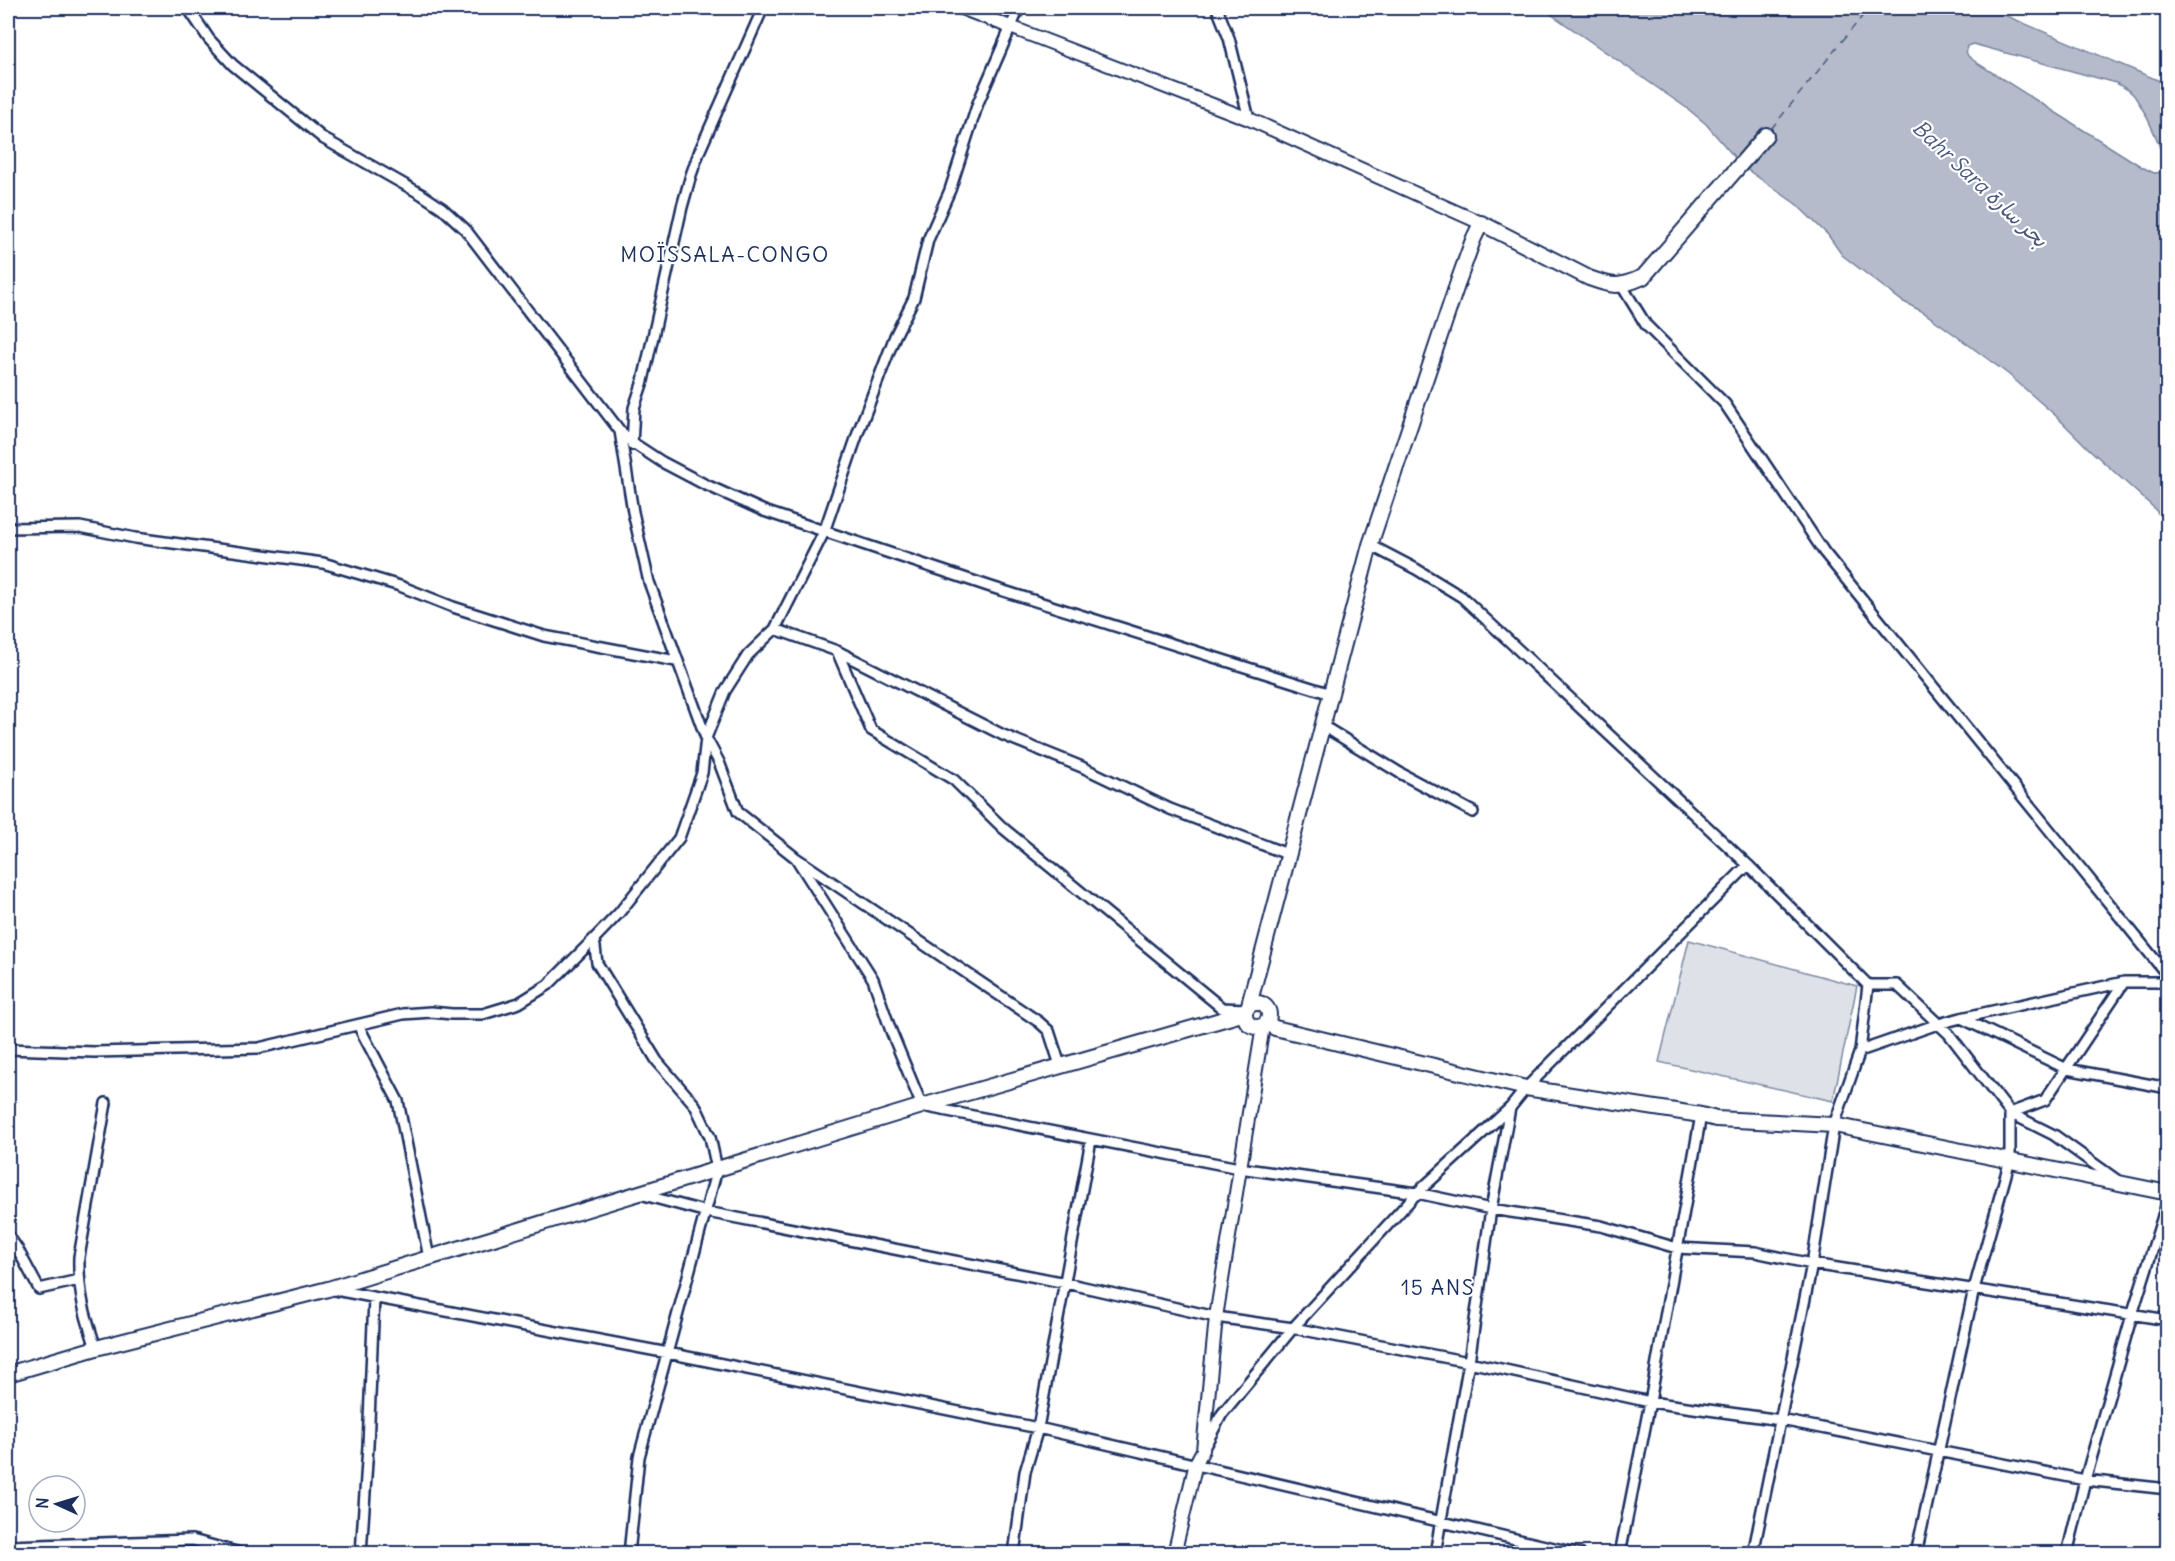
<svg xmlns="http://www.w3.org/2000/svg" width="2175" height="1561" viewBox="0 0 2175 1561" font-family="Delius,'Playpen Sans Arabic',sans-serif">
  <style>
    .green { fill: #dee1e7; stroke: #7c88a2; stroke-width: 1.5 }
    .water { fill: #b5bbca; stroke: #77839f; stroke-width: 1.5; fill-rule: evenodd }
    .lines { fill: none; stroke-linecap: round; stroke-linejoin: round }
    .ferry { stroke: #49597e; stroke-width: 1.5; stroke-dasharray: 8 6; stroke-linecap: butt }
    .minor-casing { stroke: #1b2f5e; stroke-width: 14 }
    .tertiary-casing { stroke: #1b2f5e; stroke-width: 16 }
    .secondary-casing { stroke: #1b2f5e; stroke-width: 18 }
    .minor { stroke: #fff; stroke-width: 9 }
    .tertiary { stroke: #fff; stroke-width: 12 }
    .secondary { stroke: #fff; stroke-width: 14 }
    .labels { text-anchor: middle; stroke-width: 4.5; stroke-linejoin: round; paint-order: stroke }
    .water-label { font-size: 21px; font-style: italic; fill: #49597e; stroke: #fff }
    .neighbourhood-label { font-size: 21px; letter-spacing: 1.5px; fill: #1b2f5e; stroke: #fff }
  </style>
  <rect width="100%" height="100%" fill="#fff"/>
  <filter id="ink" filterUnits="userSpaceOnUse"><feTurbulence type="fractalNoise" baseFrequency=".0167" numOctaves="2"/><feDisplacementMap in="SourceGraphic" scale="12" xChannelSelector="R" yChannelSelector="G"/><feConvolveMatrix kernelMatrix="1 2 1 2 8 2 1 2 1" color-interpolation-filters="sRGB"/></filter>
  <g filter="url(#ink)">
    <path class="green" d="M1689,940L1857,986L1833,1101L1659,1062Z"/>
    <path class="water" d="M1542,8H1988L2167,84V524L2153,507L2089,449L2056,416L2008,374L1947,329L1923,312L1902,301L1842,255L1828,235L1796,204L1742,166L1706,124L1688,109ZM1973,44L2116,83C2123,87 2131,90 2135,97C2145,111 2168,157 2164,172L2154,173L2142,167L1977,63L1968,56L1966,51L1967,46Z"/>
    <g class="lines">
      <path class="ferry" d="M1771,129L1869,8"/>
      <defs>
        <path id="minor" d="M188,8L209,39L233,65L324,139L421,194L442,208L465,229L620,431L633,512L649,582L706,738L719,762L738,812L796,858L1039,1022L1049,1031L1060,1065
          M1217,8L1229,38L1249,119
          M1622,286L1646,325L1725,404L1824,552L2168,976
          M620,431L633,443L662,462L704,484L764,511L991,587L1331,694
          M632,445L634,408L643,381L682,207L691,175L700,150L763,8
          M8,528L80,527L135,538L323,563L400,586L453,607L544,636L676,661
          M1370,545L1416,569L1462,597L1748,865L1868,985H1897L1949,1034L2010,1113L2054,1135L2118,1181
          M775,629L837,651L1003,735L1082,767L1170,809L1287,854
          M837,651L871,730L954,780L1003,828L1222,1008L1246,1009
          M1323,726L1400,773L1473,812
          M796,858L873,979L891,1031L922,1106L1239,1168L1417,1193L1491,1209L1601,1226L1677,1248L1755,1252L1812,1264L2168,1320
          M594,939L597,963L657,1061L695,1105L710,1137L717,1169L639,1457L629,1554
          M1961,1018L2067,1069L2168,1088
          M358,1025L398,1101L429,1258
          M8,1049L94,1052L259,1048L403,1014L431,1012L452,1014H483L519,1003L548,985L594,939L619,913L679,838L702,773L706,738L725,691L748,655L775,629L824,532L859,430L895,336L914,298L928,240L950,190L978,103L1019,8
          M1860,1051L1938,1024L1961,1018L2124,982H2168
          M640,1194L707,1212L1066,1283L1216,1317L1293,1328L1469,1362L1650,1402L1781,1420L2085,1480L2168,1489
          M8,1235L18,1250L39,1289L79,1280
          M330,1289L668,1353L1038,1428L1580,1554
          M96,1348C85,1315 78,1293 79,1257L106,1103
          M1206,1444L1222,1414L1293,1328L1417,1193L1510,1108L1526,1088L1748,865
          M8,1546L192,1540L244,1554
          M361,1554L368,1446L374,1298
          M1014,1554L1025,1472L1038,1428L1091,1140
          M1435,1554L1469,1362L1491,1209L1510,1108
          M1620,1554L1650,1402L1701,1115
          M1753,1554L1812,1264L1834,1125L1860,1051L1868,985
          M1916,1554L1974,1289L2010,1160V1113L2045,1100L2124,982
          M2067,1554L2085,1480L2132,1315L2168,1200"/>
        <path id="tertiary" d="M961,8L1249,119L1481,223
          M1174,1554L1196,1463L1203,1450L1216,1317L1263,1026"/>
        <path id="secondary" d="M1245 1015a12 12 0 1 1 24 0a12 12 0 1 1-24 0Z
          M1249,1005L1370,545L1459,279L1473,240L1481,223L1589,278C1614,287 1618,288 1643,277L1766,135
          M1266,1023L1275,1028L1526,1088L1701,1115L1716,1119L1834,1125L2168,1193
          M8,1374L96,1348L328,1289L922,1106L1245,1013"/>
      </defs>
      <use href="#minor" class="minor-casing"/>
      <use href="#tertiary" class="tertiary-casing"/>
      <use href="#secondary" class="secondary-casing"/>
      <use href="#minor" class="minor"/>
      <use href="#tertiary" class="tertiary"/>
      <use href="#secondary" class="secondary"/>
    </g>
  </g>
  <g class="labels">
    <g class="water-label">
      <text transform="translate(1980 184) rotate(43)" y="7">Bahr Sara بحر سارة</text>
    </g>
    <g class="neighbourhood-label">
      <text x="725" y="262">MOÏSSALA-CONGO</text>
      <text x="1438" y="1295">15 ANS</text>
    </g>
  </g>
  <rect width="2175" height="1561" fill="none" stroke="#fff" stroke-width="30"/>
  <rect x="15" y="15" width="2145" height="1531" fill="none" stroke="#1b2f5e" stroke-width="2" filter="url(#ink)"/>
  <g transform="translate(57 1504) rotate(274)"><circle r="28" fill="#ffffff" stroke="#a4acbf" stroke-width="1.5"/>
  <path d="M0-4.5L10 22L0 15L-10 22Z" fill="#1b2f5e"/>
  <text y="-9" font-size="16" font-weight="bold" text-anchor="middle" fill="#1b2f5e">N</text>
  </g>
</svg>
